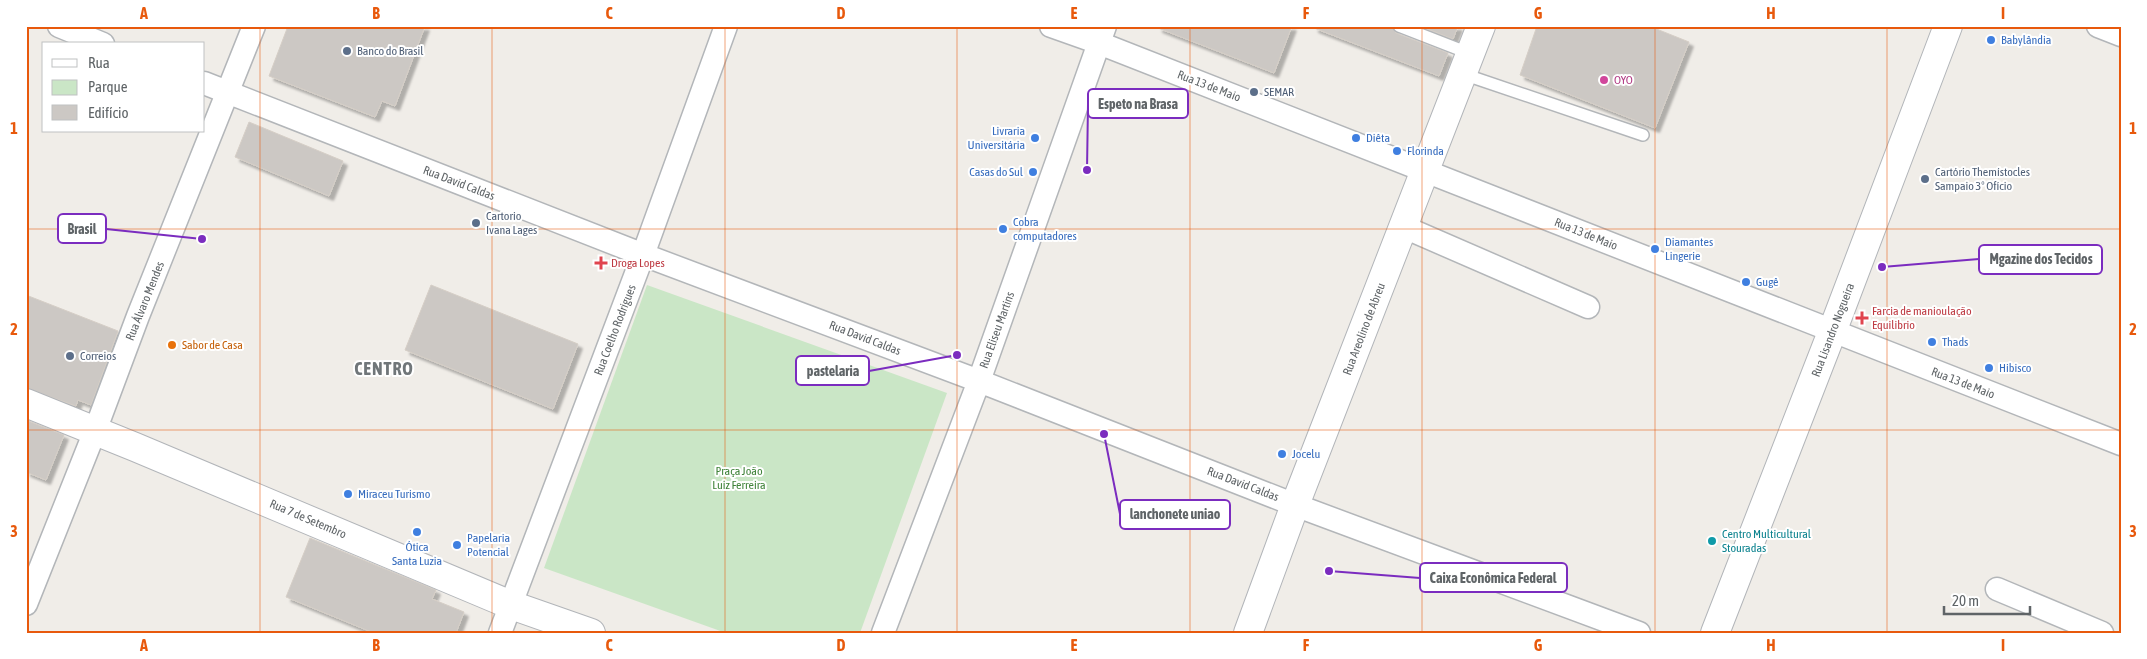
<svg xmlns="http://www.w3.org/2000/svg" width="2147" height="659" viewBox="0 0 2147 659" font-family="'Asap Condensed',sans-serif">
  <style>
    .green { fill: #cae6c6 }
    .building { fill: #ccc8c4; stroke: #d5cec6; filter: url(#shadow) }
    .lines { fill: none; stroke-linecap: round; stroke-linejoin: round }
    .lane-casing { stroke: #b3b6b9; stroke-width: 14 }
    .street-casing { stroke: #b3b6b9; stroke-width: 25 }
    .secondary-casing { stroke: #b2b5b9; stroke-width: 30 }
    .lane { stroke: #fff; stroke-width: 11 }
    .street { stroke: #fff; stroke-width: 22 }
    .secondary { stroke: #fff; stroke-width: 28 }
    .grid { fill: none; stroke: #e8590c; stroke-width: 1; stroke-opacity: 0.55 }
    .shop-dot { fill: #3f7fe0; stroke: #fff; stroke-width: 2 }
    .service-dot { fill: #5c6f8a; stroke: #fff; stroke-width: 2 }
    .hotel-dot { fill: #d1479c; stroke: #fff; stroke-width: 2 }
    .health-dot { fill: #e0444e; stroke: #fff; stroke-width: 2 }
    .food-dot { fill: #e8710a; stroke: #fff; stroke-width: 2 }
    .culture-dot { fill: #0f9aa8; stroke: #fff; stroke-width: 2 }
    .labels { text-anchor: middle; stroke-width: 4; stroke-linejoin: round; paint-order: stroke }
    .shop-label { font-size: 12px; fill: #366cbe; stroke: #fff; text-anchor: start }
    .service-label { font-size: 12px; fill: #4e5e75; stroke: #fff; text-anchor: start }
    .hotel-label { font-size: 12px; fill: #b23c85; stroke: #fff; text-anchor: start }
    .street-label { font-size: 12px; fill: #5f6467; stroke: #fff }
    .health-label { font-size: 12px; fill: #be3a42; stroke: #fff; text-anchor: start }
    .food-label { font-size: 12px; fill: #c56008; stroke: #fff; text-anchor: start }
    .park-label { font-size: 12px; fill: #40833a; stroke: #fff }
    .culture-label { font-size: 12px; fill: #0d838f; stroke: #fff; text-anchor: start }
    .district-label { font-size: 18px; font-weight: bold; letter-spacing: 1px; fill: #707679; stroke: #fff }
    .leader { fill: none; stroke: #7b2cbf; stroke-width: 2 }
    .callout-dot { fill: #7b2cbf; stroke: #fff; stroke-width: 2 }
    .callout { fill: #fff; stroke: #7b2cbf; stroke-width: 2 }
    .callout-label { font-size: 14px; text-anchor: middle; font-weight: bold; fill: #5f6467 }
    .neatline { fill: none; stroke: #e8590c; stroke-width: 2 }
    .grid-label { font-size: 16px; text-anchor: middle; font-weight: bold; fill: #e8590c }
  </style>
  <defs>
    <filter id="shadow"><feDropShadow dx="4.5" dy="4.5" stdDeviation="1" flood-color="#0004"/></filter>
  </defs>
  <rect width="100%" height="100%" fill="#f0ede8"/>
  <path class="green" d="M647,285L947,393L860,633H726L544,568Z"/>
  <path class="building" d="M288,26H425L395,106L382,101L375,117L269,76Z
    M1158,26H1292L1274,73L1158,28Z
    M1314,26H1392L1396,33L1448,53L1439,76L1314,28Z
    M1420,26H1458L1453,39Z
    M1537,26H1649L1689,42L1655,128L1520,75Z
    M249,122L343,161L329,196L235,157Z
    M431,285L578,344L553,409L405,350Z
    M26,295L118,331L91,405L78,400L76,406L26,388Z
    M26,420L64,435L46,480L26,472Z
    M310,538L436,590L432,599L464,612L456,633H374L286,597Z"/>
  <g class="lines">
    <defs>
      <path id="lane" d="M1399,26L1471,54
        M1463,74L1643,135"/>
      <path id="street" d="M59,26L103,44
        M1051,26L1099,43L2121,444
        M2098,26L2121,35
        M204,83L636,252L979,381L1295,505L1639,633
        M1404,227L1588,307
        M1997,589L2102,633
        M26,604L95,431L138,316L254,26
        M500,633L643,255L726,26
        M883,633L979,381L1105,26"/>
      <path id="secondary" d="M26,403L135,447L511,605L591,633
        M1248,633L1295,505L1481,26
        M1715,633L1832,332L1948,26"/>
    </defs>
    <use href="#lane" class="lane-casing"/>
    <use href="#street" class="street-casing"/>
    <use href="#secondary" class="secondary-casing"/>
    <use href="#lane" class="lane"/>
    <use href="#street" class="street"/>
    <use href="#secondary" class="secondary"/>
  </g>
  <path class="grid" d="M260,26V633M492,26V633M725,26V633M957,26V633M1190,26V633M1422,26V633M1655,26V633M1887,26V633M26,229H2121M26,430H2121"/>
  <g class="shop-dot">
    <circle cx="1991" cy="40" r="5"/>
    <circle cx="1035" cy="138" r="5"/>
    <circle cx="1356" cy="138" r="5"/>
    <circle cx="1397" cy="151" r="5"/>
    <circle cx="1033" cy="172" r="5"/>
    <circle cx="1003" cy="229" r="5"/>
    <circle cx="1655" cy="249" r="5"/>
    <circle cx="1746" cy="282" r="5"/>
    <circle cx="1932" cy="342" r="5"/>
    <circle cx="1989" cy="368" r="5"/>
    <circle cx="1282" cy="454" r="5"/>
    <circle cx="348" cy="494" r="5"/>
    <circle cx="417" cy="532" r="5"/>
    <circle cx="457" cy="545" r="5"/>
  </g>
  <g class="service-dot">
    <circle cx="347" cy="51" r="5"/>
    <circle cx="1254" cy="92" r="5"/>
    <circle cx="1925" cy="179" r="5"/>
    <circle cx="476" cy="223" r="5"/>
    <circle cx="70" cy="356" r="5"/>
  </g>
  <circle class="hotel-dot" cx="1604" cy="80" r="5"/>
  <g class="health-dot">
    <path d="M598.5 255.5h5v5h5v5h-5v5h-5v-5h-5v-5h5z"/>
    <path d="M1859.5 310.5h5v5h5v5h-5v5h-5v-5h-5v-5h5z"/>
  </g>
  <circle class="food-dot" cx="172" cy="345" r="5"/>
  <circle class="culture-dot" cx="1712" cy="541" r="5"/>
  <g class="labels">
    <g class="shop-label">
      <text x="2001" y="44">Babylândia</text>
      <text x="1025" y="135" text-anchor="end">Livraria<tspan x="1025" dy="14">Universitária</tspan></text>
      <text x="1366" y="142">Diêta</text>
      <text x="1407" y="155">Florinda</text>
      <text x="1023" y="176" text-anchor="end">Casas do Sul</text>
      <text x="1013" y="226">Cobra<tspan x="1013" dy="14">computadores</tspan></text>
      <text x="1665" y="246">Diamantes<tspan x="1665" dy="14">Lingerie</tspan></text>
      <text x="1756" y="286">Gugê</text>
      <text x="1942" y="346">Thads</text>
      <text x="1999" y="372">Hibisco</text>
      <text x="1292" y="458">Jocelu</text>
      <text x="358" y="498">Miraceu Turismo</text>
      <text x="467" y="542">Papelaria<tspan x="467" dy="14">Potencial</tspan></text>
      <text x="417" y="551" text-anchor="middle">Ótica<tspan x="417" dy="14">Santa Luzia</tspan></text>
    </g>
    <g class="service-label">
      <text x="357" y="55">Banco do Brasil</text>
      <text x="1264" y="96">SEMAR</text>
      <text x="1935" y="176">Cartório Themístocles<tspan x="1935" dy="14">Sampaio 3° Ofício</tspan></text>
      <text x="486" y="220">Cartorio<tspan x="486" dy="14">Ivana Lages</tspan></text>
      <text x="80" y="360">Correios</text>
    </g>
    <g class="hotel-label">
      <text x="1614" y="84">OYO</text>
    </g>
    <g class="street-label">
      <text transform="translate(1209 86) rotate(21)" y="4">Rua 13 de Maio</text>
      <text transform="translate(459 183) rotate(21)" y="4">Rua David Caldas</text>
      <text transform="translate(1586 234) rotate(22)" y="4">Rua 13 de Maio</text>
      <text transform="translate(145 301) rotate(-68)" y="4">Rua Álvaro Mendes</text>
      <text transform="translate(1364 329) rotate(-69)" y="4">Rua Areolino de Abreu</text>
      <text transform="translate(615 330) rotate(-69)" y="4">Rua Coelho Rodrigues</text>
      <text transform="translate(997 330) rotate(-70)" y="4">Rua Eliseu Martins</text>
      <text transform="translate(1833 330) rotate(-69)" y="4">Rua Lisandro Nogueira</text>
      <text transform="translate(865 338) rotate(21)" y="4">Rua David Caldas</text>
      <text transform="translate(1963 383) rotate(21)" y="4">Rua 13 de Maio</text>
      <text transform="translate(1243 484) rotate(21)" y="4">Rua David Caldas</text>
      <text transform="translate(308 519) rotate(23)" y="4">Rua 7 de Setembro</text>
    </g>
    <g class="health-label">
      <text x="611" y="267">Droga Lopes</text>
      <text x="1872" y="315">Farcia de manioulação<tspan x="1872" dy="14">Equilibrio</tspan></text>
    </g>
    <g class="food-label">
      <text x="182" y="349">Sabor de Casa</text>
    </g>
    <g class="park-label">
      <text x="739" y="475">Praça João<tspan x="739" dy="14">Luiz Ferreira</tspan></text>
    </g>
    <g class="culture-label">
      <text x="1722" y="538">Centro Multicultural<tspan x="1722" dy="14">Stouradas</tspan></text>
    </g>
    <g class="district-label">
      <text x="384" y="375">CENTRO</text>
    </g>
  </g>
  <path class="leader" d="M1087 170L1088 104M202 239L106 229M1882 267L1979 259M957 355L869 371M1104 434L1120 514M1329 571L1420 578"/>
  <g class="callout-dot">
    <circle cx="1087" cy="170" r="5"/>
    <circle cx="202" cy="239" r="5"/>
    <circle cx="1882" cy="267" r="5"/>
    <circle cx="957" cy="355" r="5"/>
    <circle cx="1104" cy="434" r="5"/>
    <circle cx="1329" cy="571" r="5"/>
  </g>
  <g class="callout">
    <rect x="1088" y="89" width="100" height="29" rx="5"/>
    <rect x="58" y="214" width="48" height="29" rx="5"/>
    <rect x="1979" y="245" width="123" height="29" rx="5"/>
    <rect x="796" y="356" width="73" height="29" rx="5"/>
    <rect x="1120" y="500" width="110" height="29" rx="5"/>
    <rect x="1420" y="563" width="147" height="29" rx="5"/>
  </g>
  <g class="callout-label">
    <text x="1138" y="109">Espeto na Brasa</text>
    <text x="82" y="234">Brasil</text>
    <text x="2041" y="264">Mgazine dos Tecidos</text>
    <text x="833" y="376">pastelaria</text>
    <text x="1175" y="519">lanchonete uniao</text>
    <text x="1493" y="583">Caixa Econômica Federal</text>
  </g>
  <rect width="2147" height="659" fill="none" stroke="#ffffff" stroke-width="55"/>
  <rect x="42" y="42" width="162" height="90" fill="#ffffff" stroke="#bfc1c2"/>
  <rect x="52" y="59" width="25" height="8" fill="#ffffff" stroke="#bfc1c2"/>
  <text x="88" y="68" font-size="15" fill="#5f6467">Rua</text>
  <rect x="52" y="80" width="25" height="15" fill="#cae6c6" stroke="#bfc1c2"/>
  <text x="88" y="92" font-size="15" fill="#5f6467">Parque</text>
  <rect x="52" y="105" width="25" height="15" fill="#ccc8c4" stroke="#bfc1c2"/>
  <text x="88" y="118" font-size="15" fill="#5f6467">Edifício</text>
  <path d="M1944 606v8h86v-8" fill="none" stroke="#5f6467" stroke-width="2.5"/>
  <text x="1952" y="606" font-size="15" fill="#5f6467" stroke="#ffffff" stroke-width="4" paint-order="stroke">20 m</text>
  <rect x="28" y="28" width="2092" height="604" class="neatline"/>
  <g class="grid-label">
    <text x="144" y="19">A</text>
    <text x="376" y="19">B</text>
    <text x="609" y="19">C</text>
    <text x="841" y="19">D</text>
    <text x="1074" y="19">E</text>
    <text x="1306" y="19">F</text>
    <text x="1538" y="19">G</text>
    <text x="1771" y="19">H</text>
    <text x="2003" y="19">I</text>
    <text x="14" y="134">1</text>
    <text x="2133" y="134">1</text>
    <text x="14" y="335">2</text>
    <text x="2133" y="335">2</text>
    <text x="14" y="537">3</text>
    <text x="2133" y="537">3</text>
    <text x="144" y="651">A</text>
    <text x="376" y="651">B</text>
    <text x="609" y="651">C</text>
    <text x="841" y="651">D</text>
    <text x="1074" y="651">E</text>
    <text x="1306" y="651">F</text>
    <text x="1538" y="651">G</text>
    <text x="1771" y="651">H</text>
    <text x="2003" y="651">I</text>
  </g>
</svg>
